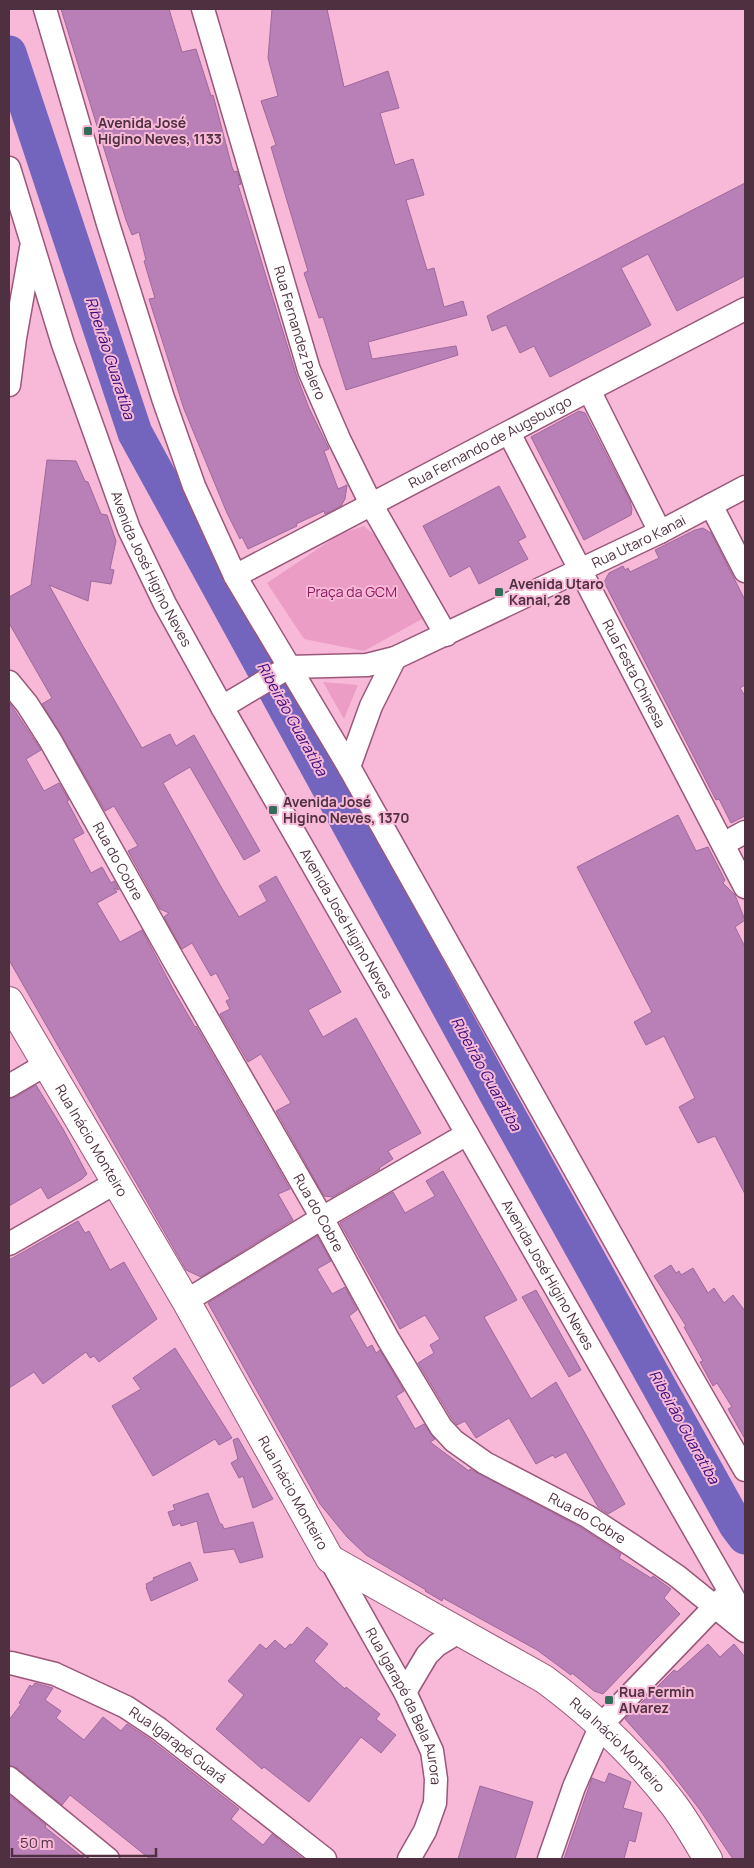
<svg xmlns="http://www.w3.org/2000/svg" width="754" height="1868" viewBox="0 0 754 1868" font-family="Manrope,sans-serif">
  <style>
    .green { fill: #ec9dc5 }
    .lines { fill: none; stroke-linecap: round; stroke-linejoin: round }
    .river { stroke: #7365be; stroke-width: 35 }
    .building { fill: #b880b6; stroke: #9f689d }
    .minor-casing { stroke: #9b577b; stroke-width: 25 }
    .tertiary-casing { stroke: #9b577b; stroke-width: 30 }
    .minor { stroke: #fff; stroke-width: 22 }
    .tertiary { stroke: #fff; stroke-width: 28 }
    .poi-dot { fill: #316d58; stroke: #f7b9d7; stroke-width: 2 }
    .labels { text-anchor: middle; stroke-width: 4; stroke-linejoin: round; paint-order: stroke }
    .poi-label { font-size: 14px; font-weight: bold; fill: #4f3040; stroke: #f7b9d7; text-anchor: start }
    .street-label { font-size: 14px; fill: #4f3040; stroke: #f7b9d7 }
    .park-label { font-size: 14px; fill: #8d1961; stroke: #f7b9d7 }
    .water-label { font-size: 15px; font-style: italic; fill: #330a7a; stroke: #f7b9d7 }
  </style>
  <rect width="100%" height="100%" fill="#f7b9d7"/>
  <path class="green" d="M364,526L378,538L424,618L364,651L304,639L267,583L340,534Z
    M323,682L358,685L344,719Z"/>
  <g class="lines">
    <path class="river" d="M9,53L135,433L502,1104L736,1525L745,1537"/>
  </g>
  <path class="building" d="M61,9H169L182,52L196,49L211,96L213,95L232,167L234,172L237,171L241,184L238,185L296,374L309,408L329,449L324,451L338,489L347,485L345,499L341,506L325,514L324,511L296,524L297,526L248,549L242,537L240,539L227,513L184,409L149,299L155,298L144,261L146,260L139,232L132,235L126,220Z
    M272,9H327L344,87L388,71L399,108L380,113L395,165L413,159L424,195L406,200L427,270L434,268L444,307L463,301L467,315L368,342L372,359L456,346L458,355L346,390L323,317L319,318L304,273L308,271L271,147L276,145L261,101L278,96L268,58Z
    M745,183V276L677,311L648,254L621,268L651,325L550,377L534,346L520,353L506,325L492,331L487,316Z
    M579,411L585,413L630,501L632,509L631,515L584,540L531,437Z
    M47,460L76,461L85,481L88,482L101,514L107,515L116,541L110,569L114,570L111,584L91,581L88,601L49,585L83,646L142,748L170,734L176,746L194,735L260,851L244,860L190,767L163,783L220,885L239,917L267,901L259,886L276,876L341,992L308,1010L323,1037L356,1018L421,1133L388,1151L393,1159L379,1168L380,1169L332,1197L324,1196L276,1111L291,1103L261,1054L248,1062L220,1014L230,1009L226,1001L230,999L216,973L211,976L192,943L182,949L164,917L169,913L160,909L128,851L138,846L114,806L105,811L61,734L42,704L52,698L9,623V597L31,585Z
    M499,486L526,537L518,541L528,559L479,584L470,566L450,577L423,526Z
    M703,528L711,533L745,600V685L740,688L745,696V816L731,823L719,799L716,800L604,582L609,573L623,566L625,570L628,568L630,572L659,558L655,550L695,530Z
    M9,702L41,750L26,759L44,791L59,783L69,800L67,801L84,833L73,839L91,873L102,867L111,883L114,881L119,890L114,888L117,892L97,903L120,942L142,930L173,989L195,1027L196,1026L290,1189L278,1194L293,1220L201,1277L186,1270L9,960Z
    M678,815L696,851L708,847L725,880L723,883L735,895L745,920L735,927L745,947V1194L715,1136L698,1143L679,1107L695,1098L664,1036L646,1045L634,1022L652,1012L577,867Z
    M36,1085L63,1129L87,1174L82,1179L48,1199L41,1187L9,1206V1099L16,1097Z
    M443,1171L517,1300L484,1317L531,1399L556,1382L625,1504L608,1514L598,1507L566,1452L555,1458L553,1455L536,1464L509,1418L476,1438L465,1421L457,1425L452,1419L418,1363L434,1353L430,1345L440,1339L425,1315L400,1329L340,1223L393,1192L405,1213L435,1196L426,1181Z
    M78,1221L85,1233L89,1231L110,1270L124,1262L157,1319L99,1362L94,1356L90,1358L86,1352L43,1384L34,1372L9,1388V1260Z
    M317,1236L331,1261L317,1269L332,1294L345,1287L357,1310L349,1316L367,1348L372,1345L376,1353L380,1350L404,1391L396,1396L415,1429L424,1424L435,1439L430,1442L469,1471L470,1469L580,1527L621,1554L619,1558L651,1578L653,1576L671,1589L664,1598L680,1614L603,1694L594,1691L572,1673L571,1675L537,1650L443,1598L442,1601L425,1591L426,1590L366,1555L347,1537L320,1504L208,1303Z
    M671,1265L676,1273L679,1271L681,1275L693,1268L708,1293L714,1288L724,1303L733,1295L745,1311V1439L728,1409L732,1407L717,1383L713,1386L700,1362L703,1361L684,1327L686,1326L654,1276Z
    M536,1290L581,1370L569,1377L522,1297Z
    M175,1348L232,1438L219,1445L215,1439L153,1476L112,1406L141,1389L133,1378Z
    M238,1438L273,1499L253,1508L243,1476L239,1478L231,1463L238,1459L233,1440Z
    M208,1493L220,1524H222L224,1529L253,1522L263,1557L240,1563L234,1549L204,1553L197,1521L181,1526L180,1523L173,1526L168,1512L175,1510L173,1505Z
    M190,1562L198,1580L151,1601L146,1587L147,1586L146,1584L154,1580L153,1578Z
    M307,1627L328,1644L314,1661L345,1689L346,1687L380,1714L376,1719L396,1735L381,1753L361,1737L309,1802L264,1767L262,1769L216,1729L244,1695L228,1681L260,1644L266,1649L275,1640L285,1649L290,1644L292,1645Z
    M708,1644L720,1657L734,1644L745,1657V1859H733L700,1810L664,1763L625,1719L674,1670L677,1672Z
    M35,1683L53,1688L45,1700L61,1711L56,1718L84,1740L103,1717L121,1731L127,1724L151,1740L239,1809L231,1819L263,1845L272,1834L303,1859H150L70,1795L62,1805L17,1768L9,1765V1720L21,1704L19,1703L30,1685L32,1687Z
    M609,1773L631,1782L623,1808L642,1813L635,1842L629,1840L624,1859H564L592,1778L605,1783Z
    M480,1786L533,1802L515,1859H458Z
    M9,1795L46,1825L45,1827L85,1859H9Z"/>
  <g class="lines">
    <defs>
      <g id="minor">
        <path d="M45,9L108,224L163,398L194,486L235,576L349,767L685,1366L745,1470"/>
        <path id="s1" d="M203,9L309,370L339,439L371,504L446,635"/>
        <path id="s2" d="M9,168L63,344L129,529L165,604L222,707L745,1618"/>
        <path d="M9,385L15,338L31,248"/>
        <path d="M589,390L660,532"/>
        <path id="s3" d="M509,433L745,887"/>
        <path d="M711,505L745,571"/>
        <path id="s4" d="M235,576L589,390L745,309"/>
        <path id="s5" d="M9,682L27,704L50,740L173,959L322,1218L388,1339L441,1427L454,1441L485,1463L587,1516L633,1546L677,1576L745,1631"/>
        <path id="s6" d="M222,707L289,667L367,665L395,658L660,532L745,487"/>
        <path d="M349,767L371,706L395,658"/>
        <path d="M723,844L745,832"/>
        <path d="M9,1086L45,1065"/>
        <path d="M9,1244L115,1183"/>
        <path d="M186,1301L322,1218L467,1134"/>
        <path id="s7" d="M330,1559L405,1692L432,1751L436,1779L435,1803L425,1831L409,1859"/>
        <path id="s8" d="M11,1663L55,1674L126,1707L159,1729L325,1859"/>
        <path d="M405,1692L427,1655L437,1645L460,1631"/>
        <path d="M9,1778L108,1859"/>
        <path d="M549,1859L574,1787L601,1725L724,1597"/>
      </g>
      <g id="tertiary">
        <path id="s9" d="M9,1001L186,1301L330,1559L544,1679C593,1715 636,1756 673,1804C686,1821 697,1841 708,1859"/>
      </g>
    </defs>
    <use href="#minor" class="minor-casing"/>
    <use href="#tertiary" class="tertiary-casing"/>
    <use href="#minor" class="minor"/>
    <use href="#tertiary" class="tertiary"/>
  </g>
  <g class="poi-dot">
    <rect x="83" y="126" width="10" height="10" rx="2.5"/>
    <rect x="494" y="587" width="10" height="10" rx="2.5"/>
    <rect x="268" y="805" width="10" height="10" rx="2.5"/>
    <rect x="604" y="1695" width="10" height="10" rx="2.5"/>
  </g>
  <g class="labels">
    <g class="poi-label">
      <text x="98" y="128">Avenida José<tspan x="98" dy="16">Higino Neves, 1133</tspan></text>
      <text x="509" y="589">Avenida Utaro<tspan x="509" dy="16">Kanai, 28</tspan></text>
      <text x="283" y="807">Avenida José<tspan x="283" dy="16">Higino Neves, 1370</tspan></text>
      <text x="619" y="1697">Rua Fermin<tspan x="619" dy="16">Alvarez</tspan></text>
    </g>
    <g class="street-label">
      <text dy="5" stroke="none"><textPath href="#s1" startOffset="338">Rua Fernandez Palero</textPath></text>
      <text dy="5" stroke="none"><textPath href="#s4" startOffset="288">Rua Fernando de Augsburgo</textPath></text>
      <text dy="5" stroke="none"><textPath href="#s6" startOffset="455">Rua Utaro Kanai</textPath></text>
      <text dy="5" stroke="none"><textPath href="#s2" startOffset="426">Avenida José Higino Neves</textPath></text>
      <text dy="5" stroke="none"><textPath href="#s3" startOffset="271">Rua Festa Chinesa</textPath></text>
      <text dy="5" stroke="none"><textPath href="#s5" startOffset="210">Rua do Cobre</textPath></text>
      <text dy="5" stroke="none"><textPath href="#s2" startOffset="831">Avenida José Higino Neves</textPath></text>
      <text dy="5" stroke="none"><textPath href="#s9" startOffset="162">Rua Inácio Monteiro</textPath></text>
      <text dy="5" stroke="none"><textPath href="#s5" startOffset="615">Rua do Cobre</textPath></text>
      <text dy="5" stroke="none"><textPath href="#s2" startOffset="1236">Avenida José Higino Neves</textPath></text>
      <text dy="5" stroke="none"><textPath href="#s9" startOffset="568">Rua Inácio Monteiro</textPath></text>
      <text dy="5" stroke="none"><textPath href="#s5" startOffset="1035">Rua do Cobre</textPath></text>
      <text dy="5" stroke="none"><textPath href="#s7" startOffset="166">Rua Igarapé da Bela Aurora</textPath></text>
      <text dy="5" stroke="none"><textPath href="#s8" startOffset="188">Rua Igarapé Guará</textPath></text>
      <text dy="5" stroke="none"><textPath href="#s9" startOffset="988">Rua Inácio Monteiro</textPath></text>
    </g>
    <g class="park-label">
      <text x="352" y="597">Praça da GCM</text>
    </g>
    <g class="water-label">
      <text transform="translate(110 358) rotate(72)" y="5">Ribeirão Guaratiba</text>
      <text transform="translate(292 719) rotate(61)" y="5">Ribeirão Guaratiba</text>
      <text transform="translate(486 1074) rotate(61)" y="5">Ribeirão Guaratiba</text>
      <text transform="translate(684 1427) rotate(61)" y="5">Ribeirão Guaratiba</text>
    </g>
  </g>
  <rect width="754" height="1868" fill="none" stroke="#4f3040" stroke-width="20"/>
  <path d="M12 1848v8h144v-8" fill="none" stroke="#4f3040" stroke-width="2.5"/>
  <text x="20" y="1848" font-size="15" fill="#4f3040" stroke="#f7b9d7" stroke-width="4" paint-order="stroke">50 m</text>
</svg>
